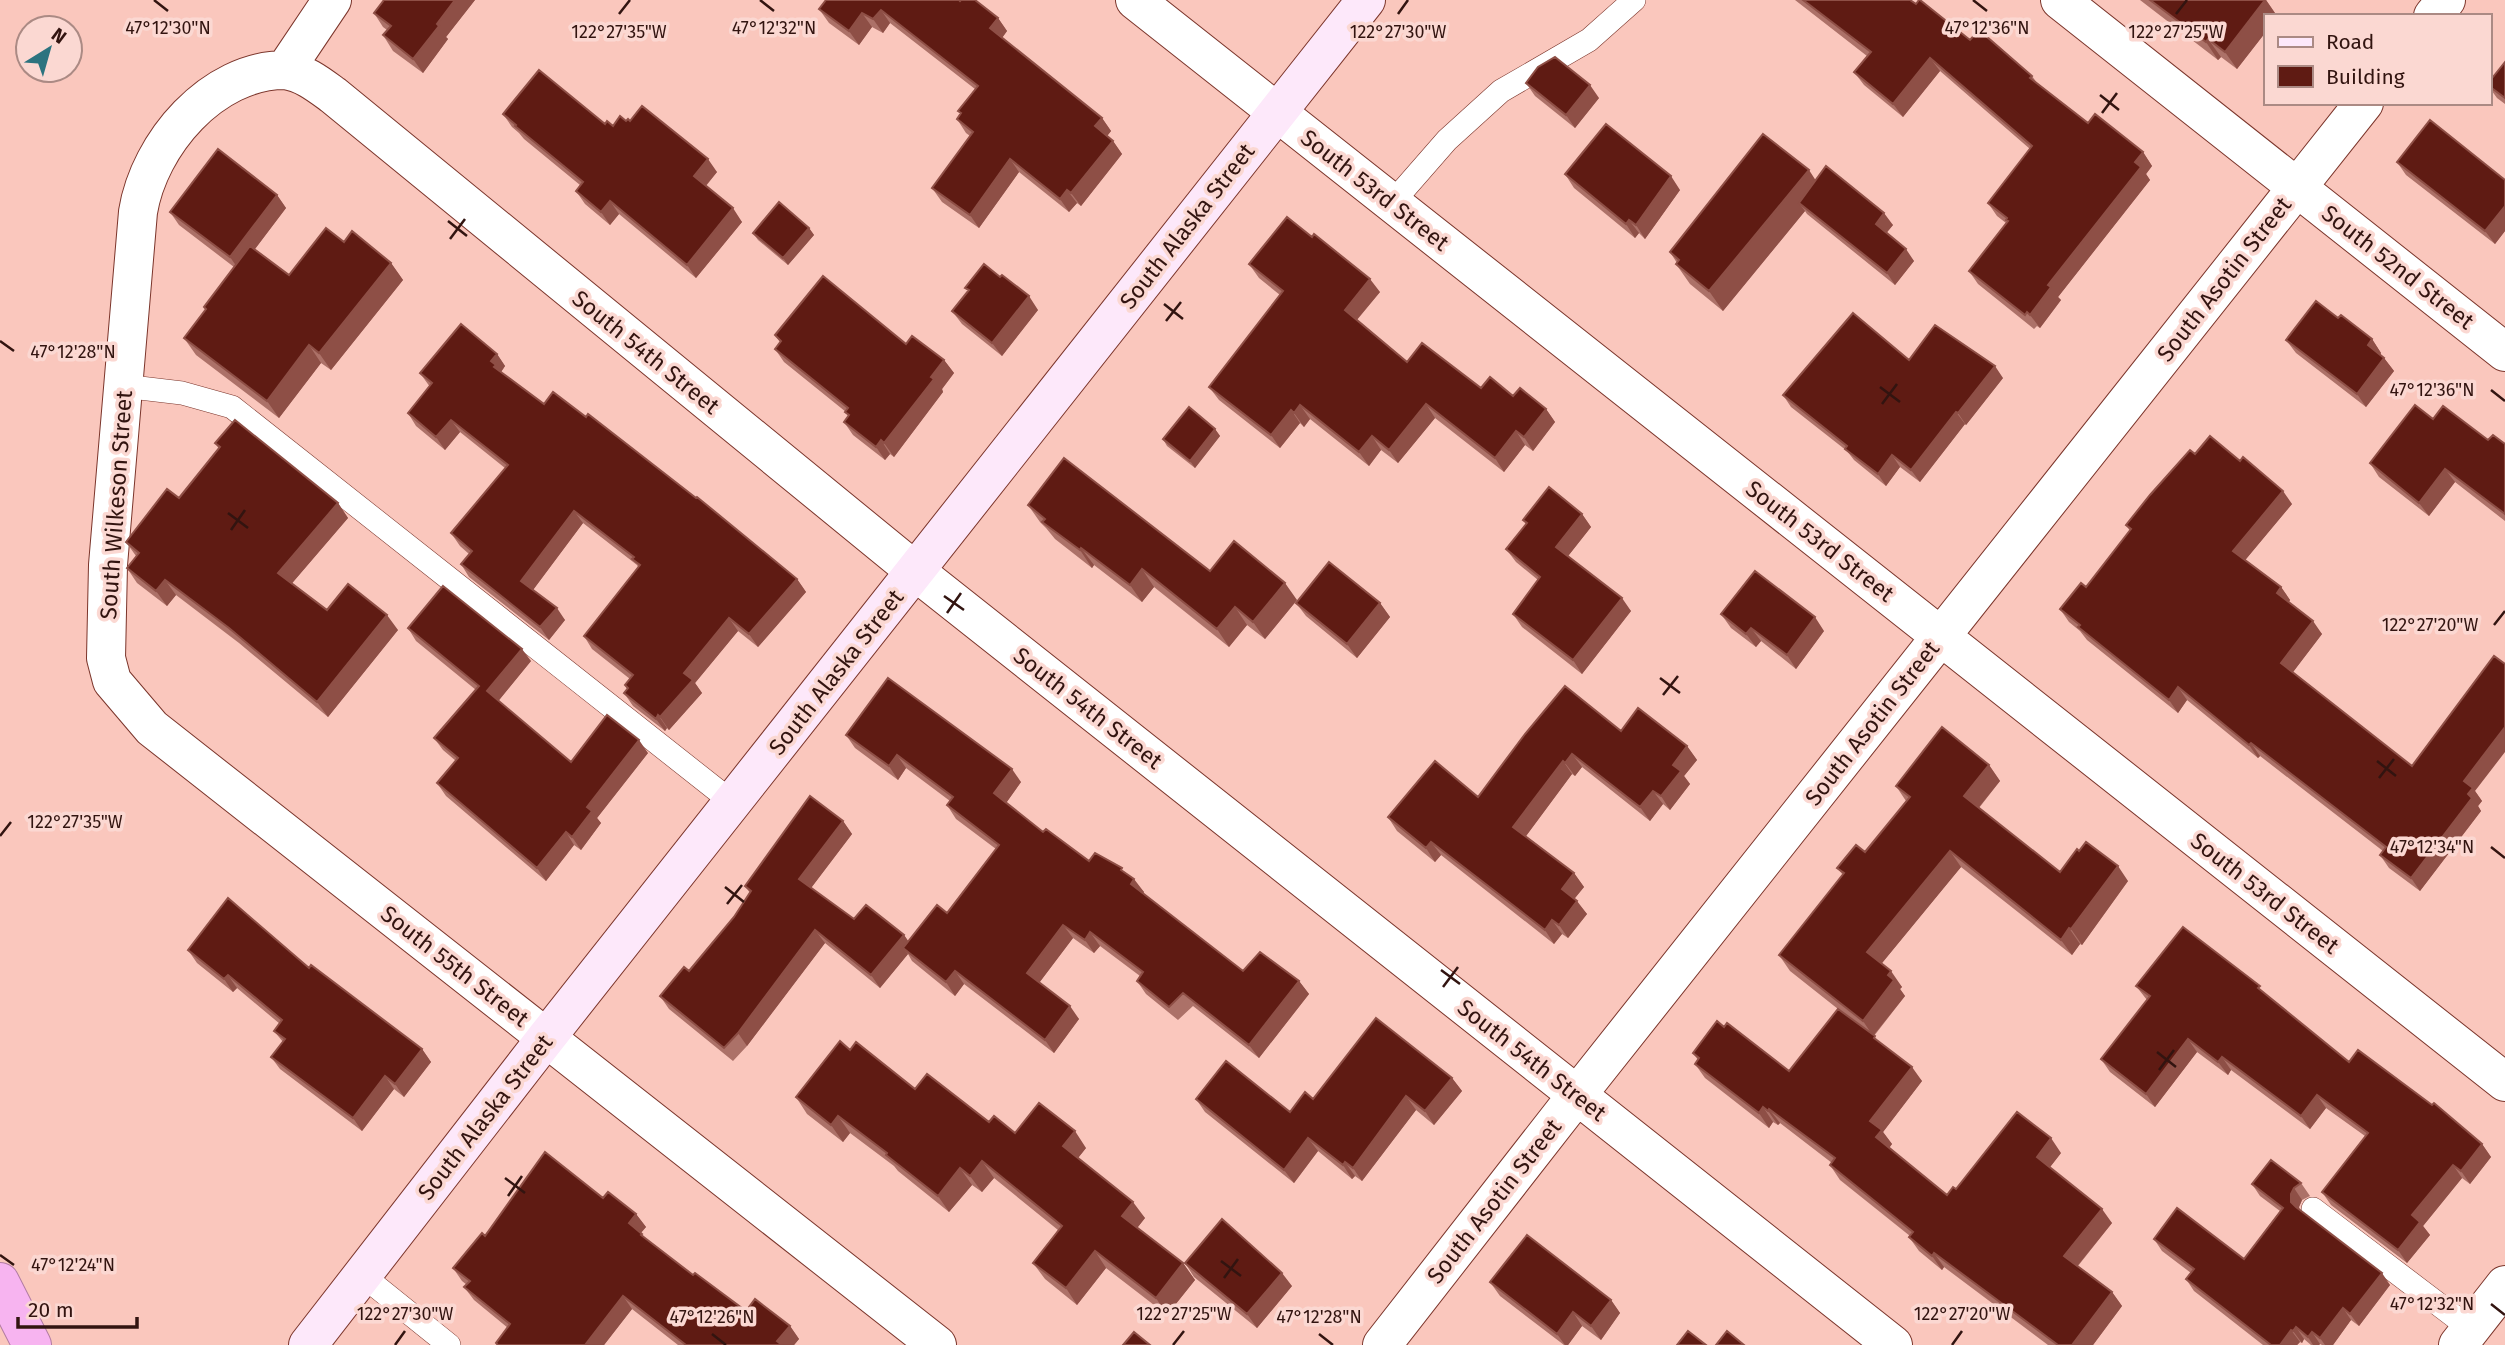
<svg xmlns="http://www.w3.org/2000/svg" width="2505" height="1345" viewBox="0 0 2505 1345" font-family="'Fira Sans',sans-serif">
  <style>
    .lines { fill: none; stroke-linecap: round; stroke-linejoin: round }
    .lane-casing { stroke: #7b352b; stroke-width: 24 }
    .street-casing { stroke: #7b352b; stroke-width: 40 }
    .secondary-casing { stroke: #7b352b; stroke-width: 40 }
    .highway-casing { stroke: #b27ca2; stroke-width: 40 }
    .lane { stroke: #fff; stroke-width: 23 }
    .street { stroke: #fff; stroke-width: 38 }
    .secondary { stroke: #fde8fa; stroke-width: 38 }
    .highway { stroke: #f7b4f0; stroke-width: 38 }
    .wall { fill: #ac7168 }
    .shaded-wall { fill: #8e4f46 }
    .building { fill: #5f1b13; stroke: #8e4f46; stroke-width: 2 }
    .ticks { fill: none; stroke: #321410; stroke-width: 2.5 }
    .labels { text-anchor: middle; stroke-width: 7; stroke-linejoin: round; paint-order: stroke }
    .street-label { font-size: 23px; fill: #321410; stroke: #fbd8d2 }
    .ticks-label { font-size: 18px; text-anchor: middle; fill: #321410; stroke: #fbd8d2; stroke-width: 7; stroke-linejoin: round; paint-order: stroke }
  </style>
  <rect width="100%" height="100%" fill="#fac7bd"/>
  <g class="lines">
    <defs>
      <path id="lane" d="M1392,203L1447,140L1501,91L1589,40L1634,0
        M123,386L182,393L232,407L732,802
        M2313,1209L2471,1329
        M362,1275L449,1345"/>
      <path id="street" d="M332,0L285,70C212,70 149,144 138,212L108,565L106,658L112,681L152,728L937,1345
        M1135,0L2505,1082
        M2060,0L2505,352
        M2433,16L2446,0
        M285,70C304,73 318,84 333,95L915,571L1893,1345
        M1382,1345L1577,1095L2364,103
        M2458,1345L2505,1285"/>
      <path id="secondary" d="M308,1345L546,1038L1366,0"/>
      <path id="highway" d="M0,1282L32,1345"/>
    </defs>
    <use href="#lane" class="lane-casing"/>
    <use href="#street" class="street-casing"/>
    <use href="#secondary" class="secondary-casing"/>
    <use href="#highway" class="highway-casing"/>
    <use href="#lane" class="lane"/>
    <use href="#street" class="street"/>
    <use href="#secondary" class="secondary"/>
    <use href="#highway" class="highway"/>
  </g>
  <path class="wall" d="M384,0H475L446,37L448,39L423,73L393,51L383,35L387,30L383,27L374,13Z
    M826,0L998,18L1007,31L1002,38L1102,118L1111,131L1107,136L1113,141L1122,154L1081,206L1077,203L1069,212L1019,172L979,228L942,202L932,188L970,136L966,133L957,119L961,114L958,111L975,89L890,23L883,33L872,27L859,45L829,23L819,9Z
    M1795,0H1910L1970,40L2032,76L2037,83L2088,123L2143,152L2152,166L2146,174L2150,180L2058,297L2061,300L2040,328L2037,326L2034,329L1978,284L1969,271L2006,223L1997,216L1988,203L2030,149L1940,71L1903,117L1864,85L1854,72L1867,56Z
    M2140,0H2266L2277,16H2265V33L2237,69L2221,57L2218,60Z
    M2505,62V104L2497,98L2489,87V82Z
    M1526,83L1599,98L1575,128L1535,96Z
    M503,114L605,124L613,126L626,121L717,172L706,186L742,222L696,278L619,214L610,225L585,204L576,191L580,185L524,139L519,133L512,127Z
    M2397,162L2505,180V231L2495,244L2406,175Z
    M1565,174L1680,190L1645,239L1639,233L1635,238L1574,188Z
    M1815,180L1893,225L1886,233L1914,261L1895,285L1807,214L1805,211L1723,311L1690,284L1676,264L1677,263L1670,252Z
    M277,195L286,208L255,249L289,275L344,242L391,263L403,280L331,370L321,363L279,418L196,355L184,338L206,310L204,307L234,267L179,225L170,212Z
    M809,228L814,235L788,265L758,240L753,233Z
    M1249,264L1380,292L1357,320L1407,362L1481,388L1513,396L1546,409L1555,422L1533,451L1525,445L1504,472L1435,418L1398,463L1381,450L1369,466L1310,419L1304,427L1300,423L1280,448L1219,400L1209,387L1280,295L1259,278Z
    M965,288L1038,310L1002,356L962,324L952,311L968,291Z
    M775,335L944,360L954,373L942,389L943,392L894,457L890,454L885,460L853,435L844,422L848,416L846,412L784,362L775,349L780,342Z
    M2372,339L2381,353L2380,355L2384,358L2394,371L2366,407L2296,353L2286,340Z
    M497,354L505,366L501,372L544,404L797,579L806,592L758,647L738,631L695,683L702,693L669,730L667,728L665,731L633,706L624,693L627,689L625,685L630,679L592,649L584,636L638,567L637,565L583,523L533,590L565,620L549,640L469,577L461,564L469,554L460,546L451,533L505,468L460,432L445,450L416,426L408,413L430,387L420,373Z
    M1909,360L2003,378L1966,425L1965,424L1920,482L1900,467L1886,486L1854,460L1847,451L1791,407L1783,395Z
    M2433,419L2488,440L2505,444V521L2455,482L2429,516L2379,477L2370,463Z
    M1215,429L1220,436L1195,468L1167,446L1163,439Z
    M215,443L338,503L348,518L292,583L327,610L398,630L328,717L239,643L176,595L167,606L137,583L127,568L136,556L126,542L179,498L219,449Z
    M2195,454L2292,504L2245,560L2281,587L2290,600L2289,602L2322,634L2293,672L2412,766L2475,791L2482,801L2478,806L2481,811L2420,891L2389,868L2380,855L2383,851L2260,756L2258,758L2187,700L2178,713L2087,640L2080,631L2069,622L2060,609L2086,587L2130,531L2126,525Z
    M1028,505L1210,571L1297,600L1265,639L1247,625L1229,647L1154,587L1142,602L1094,565L1092,568L1055,539L1046,528L1040,522Z
    M1582,514L1591,527L1568,556L1631,611L1582,674L1522,627L1513,614L1538,580L1516,562L1506,549L1526,524L1523,520Z
    M1296,603H1380L1390,617L1357,658L1306,616Z
    M1721,614L1824,631L1796,669L1761,641L1756,647L1731,628Z
    M408,628L531,661L498,701L571,762L648,753L597,818L601,823L581,850L574,845L546,881L446,796L437,783L456,761L443,750L434,738L476,690L416,641Z
    M1621,731L1687,746L1697,760L1684,776L1690,784L1670,810L1663,804L1650,821L1582,767L1575,776L1572,774L1526,836L1574,873L1584,887L1574,899L1587,914L1568,938L1562,934L1554,944L1441,855L1435,862L1397,831L1388,817L1478,797Z
    M846,735L1021,782L1006,803L1043,832L1089,861L1125,872L1144,892L1143,894L1243,971L1299,981L1309,994L1259,1058L1193,1006L1178,1020L1146,994L1137,981L1140,976L1100,946L1094,953L1073,938L1039,983L1079,1019L1054,1053L964,984L955,996L912,961L908,954L880,988L825,943L747,1046L733,1061L669,1009L660,996L689,971L734,917L750,893L745,886L843,821L852,834L811,888L854,919L904,935L908,941L947,913L996,849L956,819L947,805L950,801L906,768L898,780L855,748Z
    M1989,765L2000,781L1979,808L2060,872L2128,881L2082,945L2080,944L2072,955L1961,867L1881,964L1902,987L1900,989L1905,996L1874,1036L1878,1041L1922,1081L1883,1132L1892,1144L1889,1148L1947,1195L1956,1189L2061,1153L2050,1167L2112,1223L2078,1266L2112,1292L2122,1306L2093,1345H2048L1944,1267L1942,1270L1919,1251L1909,1237L1910,1236L1840,1180L1830,1165L1832,1163L1780,1123L1778,1125L1773,1122L1769,1128L1705,1078L1695,1064L1698,1060L1693,1053L1724,1027L1789,1071L1838,1009L1790,971L1779,955L1843,875L1837,868L1865,852L1906,801L1896,786Z
    M188,950L309,968L422,1049L431,1062L404,1097L394,1089L362,1131L280,1069L271,1057L283,1042L274,1031L280,1024L237,988L233,992L197,963Z
    M2136,986L2267,996L2349,1062L2482,1144L2491,1157L2470,1184L2462,1178L2423,1226L2430,1235L2407,1263L2331,1205L2322,1192L2365,1136L2326,1108L2310,1129L2231,1070L2228,1075L2197,1052L2155,1107L2110,1072L2101,1059L2147,1000Z
    M850,1050L915,1089L1015,1133L1086,1148L1078,1158L1145,1218L1137,1228L1183,1263L1195,1280L1167,1315L1106,1268L1077,1305L1045,1279L1033,1263L1058,1230L994,1178L982,1192L972,1185L949,1212L898,1171L894,1166L850,1133L843,1142L807,1114L796,1097Z
    M1452,1078L1462,1091L1434,1125L1416,1110L1362,1181L1355,1176L1352,1179L1318,1151L1294,1183L1205,1112L1196,1099L1290,1112L1313,1099Z
    M2301,1183L2310,1196L2302,1200L2299,1207L2300,1211L2390,1285L2359,1326L2351,1320L2333,1345H2322L2320,1344L2319,1345H2311L2304,1339L2302,1343L2300,1342L2297,1345H2263L2194,1291L2186,1279L2191,1273L2162,1251L2154,1239L2244,1259L2280,1211L2260,1196L2252,1184Z
    M603,1198L636,1214L646,1227L641,1233L646,1239L693,1275L746,1311L790,1326L799,1339L794,1345H678L632,1309L604,1345H497L496,1343L508,1328L474,1300L464,1287L467,1285L462,1281L453,1268L485,1236Z
    M1185,1263L1292,1286L1257,1328L1194,1277Z
    M1490,1282L1611,1300L1620,1313L1601,1340L1582,1326L1568,1345H1564L1500,1296Z"/>
  <path class="shaded-wall" d="M455,0H475L446,37L448,39L423,73L413,59L437,24Z
    M2266,0L2277,16H2265V33L2237,69L2225,52Z
    M881,10L890,23L883,33L873,19Z
    M862,13L872,27L859,45L849,31Z
    M998,18L1007,31L999,42L990,28Z
    M2208,39L2221,57L2218,60L2206,42Z
    M1930,58L1940,71L1903,117L1893,104Z
    M1590,85L1599,98L1575,128L1566,115Z
    M1102,118L1111,131L1104,140L1095,126Z
    M1113,141L1122,154L1081,206L1071,193Z
    M2143,152L2152,166L2146,174L2150,180L2058,297L2061,300L2040,328L2030,315L2048,285Z
    M708,159L717,172L703,189L694,176Z
    M1010,159L1019,172L979,228L970,215Z
    M1809,170L1822,190L1799,203L1805,211L1723,311L1709,291Z
    M1671,176L1680,190L1645,239L1636,225Z
    M1067,190L1077,203L1069,212L1060,199Z
    M277,195L286,208L239,270L230,257Z
    M610,201L619,214L610,225L601,212Z
    M2505,206V231L2495,244L2485,231Z
    M733,208L742,222L696,278L687,265Z
    M1884,213L1893,225L1884,236L1876,224Z
    M1629,220L1639,233L1635,238L1626,224Z
    M809,228L814,235L788,265L783,258Z
    M1906,249L1914,261L1895,285L1887,273Z
    M391,263L403,280L331,370L319,353Z
    M1370,279L1380,292L1354,323L1345,310Z
    M1029,296L1038,310L1002,356L992,343Z
    M2372,339L2381,353L2377,359L2368,345Z
    M309,345L321,363L279,418L267,401Z
    M497,354L505,366L501,372L503,379L491,361Z
    M2384,358L2394,371L2366,407L2357,394Z
    M944,360L954,373L942,389L943,392L894,457L884,443Z
    M1995,366L2003,378L1966,425L1958,413Z
    M1426,404L1435,418L1398,463L1389,450Z
    M1300,405L1310,419L1304,427L1294,413Z
    M1546,409L1555,422L1533,451L1524,437Z
    M1291,410L1300,423L1280,448L1271,435Z
    M1956,412L1965,424L1920,482L1911,470Z
    M451,420L460,432L445,450L436,437Z
    M1215,429L1220,436L1195,468L1190,461Z
    M1516,431L1525,445L1504,472L1495,458Z
    M1372,436L1381,450L1369,466L1359,452Z
    M881,440L890,454L885,460L876,447Z
    M1892,455L1900,467L1886,486L1878,474Z
    M2445,469L2455,482L2429,516L2419,503Z
    M2283,491L2292,504L2242,564L2233,551Z
    M338,503L348,518L288,588L278,573Z
    M574,511L583,523L530,594L521,581Z
    M1582,514L1591,527L1565,560L1556,547Z
    M1081,548L1094,565L1092,568L1080,550Z
    M1142,569L1154,587L1142,602L1130,585Z
    M797,579L806,592L758,647L749,634Z
    M165,580L176,595L167,606L156,591Z
    M1285,583L1297,600L1265,639L1253,622Z
    M2281,587L2290,600L2286,606L2277,593Z
    M1622,598L1631,611L1582,674L1573,660Z
    M1380,603L1390,617L1357,658L1347,644Z
    M1235,607L1247,625L1229,647L1217,629Z
    M557,608L565,620L549,640L540,627Z
    M387,615L398,630L328,717L317,702Z
    M1815,617L1824,631L1796,669L1787,655Z
    M729,618L738,631L695,683L702,693L669,730L660,717L684,673Z
    M2313,621L2322,634L2290,676L2281,663Z
    M1751,628L1761,641L1756,647L1746,634Z
    M522,649L531,661L496,704L487,691Z
    M2178,687L2187,700L2178,713L2169,700Z
    M658,715L667,728L665,731L656,719Z
    M2505,727V752L2475,791L2482,801L2478,806L2481,811L2420,891L2411,878L2468,794L2464,781Z
    M639,740L648,753L597,818L601,823L581,850L572,837L587,807Z
    M2251,743L2260,756L2258,758L2249,745Z
    M1687,746L1697,760L1684,776L1690,784L1670,810L1661,796L1673,765Z
    M1572,754L1582,767L1575,776L1565,763Z
    M897,755L906,768L898,780L889,766Z
    M1563,761L1572,774L1523,840L1513,827Z
    M1989,765L2000,781L1975,812L1964,796Z
    M1012,769L1021,782L1004,806L994,793Z
    M1653,791L1663,804L1650,821L1640,807Z
    M843,821L852,834L808,892L799,879Z
    M566,832L574,845L546,881L537,868Z
    M1431,842L1441,855L1435,862L1426,848Z
    M1950,851L1961,867L1878,968L1867,952Z
    M2118,866L2128,881L2082,945L2071,929Z
    M1574,873L1584,887L1571,903L1562,889Z
    M1134,879L1144,892L1140,898L1131,884Z
    M1577,901L1587,914L1568,938L1559,925Z
    M1552,920L1562,934L1554,944L1545,930Z
    M1063,925L1073,938L1036,987L1027,973Z
    M2069,928L2080,944L2072,955L2061,940Z
    M815,930L825,943L747,1046L738,1033Z
    M1090,932L1100,946L1094,953L1085,940Z
    M904,935L913,948H903L908,954L880,988L871,975Z
    M955,971L964,984L955,996L946,982Z
    M1891,971L1902,987L1900,989L1905,996L1873,1036L1863,1021Z
    M228,975L237,988L233,992L224,979Z
    M1299,981L1309,994L1259,1058L1249,1045Z
    M1070,1006L1079,1019L1054,1053L1045,1040Z
    M2188,1039L2197,1052L2155,1107L2146,1094Z
    M422,1049L431,1062L404,1097L395,1084Z
    M2222,1057L2231,1070L2228,1075L2218,1062Z
    M1912,1067L1922,1081L1883,1132L1892,1144L1886,1152L1876,1137L1870,1121Z
    M385,1076L394,1089L362,1131L353,1118Z
    M1452,1078L1462,1091L1434,1125L1425,1111Z
    M2317,1095L2326,1108L2310,1129L2301,1116Z
    M1406,1096L1416,1110L1362,1181L1353,1168Z
    M1763,1107L1773,1122L1769,1128L1759,1113Z
    M1769,1109L1780,1123L1778,1125L1768,1111Z
    M838,1116L850,1133L843,1142L831,1125Z
    M1075,1131L1086,1148L1074,1163L1063,1146Z
    M1308,1138L1318,1151L1294,1183L1284,1170Z
    M2051,1138L2061,1153L2047,1171L2037,1157Z
    M2482,1144L2491,1157L2470,1184L2461,1171Z
    M982,1161L994,1178L982,1192L970,1176Z
    M1345,1162L1355,1176L1352,1179L1343,1165Z
    M2453,1165L2462,1178L2423,1226L2430,1235L2407,1263L2398,1250L2412,1215Z
    M960,1168L972,1185L949,1212L938,1196Z
    M2294,1188L2302,1200L2299,1207L2300,1214L2291,1202V1194Z
    M1133,1202L1145,1218L1134,1232L1122,1216Z
    M2102,1209L2112,1223L2074,1270L2064,1256Z
    M636,1214L646,1227L638,1236L629,1223Z
    M1095,1251L1106,1268L1077,1305L1066,1288Z
    M1934,1253L1944,1267L1942,1270L1932,1256Z
    M1183,1263L1195,1280L1167,1315L1156,1298Z
    M1282,1273L1292,1286L1257,1328L1247,1314Z
    M2382,1273L2390,1285L2359,1326L2350,1314Z
    M2112,1292L2122,1306L2093,1345H2072Z
    M623,1296L632,1309L604,1345H585Z
    M1611,1300L1620,1313L1601,1340L1591,1326Z
    M2343,1308L2351,1320L2333,1345H2325L2320,1338Z
    M1573,1312L1582,1326L1568,1345H1565L1557,1334Z
    M790,1326L799,1339L794,1345H780L777,1341Z
    M2296,1327L2304,1339L2302,1343L2293,1331Z
    M2291,1330L2300,1342L2297,1345H2280Z
    M2312,1332L2320,1344L2319,1345H2313L2308,1337Z"/>
  <path class="building" d="M384,0H455L437,24L439,26L413,59L383,35L391,26L374,13Z
    M826,0H959L960,1L961,0H975L998,18L990,28L1102,118L1095,126L1113,141L1071,193L1067,190L1060,199L1010,159L970,215L932,188L973,132L957,119L961,113L958,111L978,86L881,10L873,19L862,13L849,31L819,9Z
    M1803,0H1910L1916,4L1919,0H1920L1970,40L1979,30L2032,76L2030,78L2088,123L2095,114L2143,152L2135,162L2141,167L2048,285L2051,287L2030,315L2027,312L2025,315L1969,271L2008,221L2006,220L2007,218L1988,203L2032,146L1930,58L1893,104L1854,72L1871,52Z
    M2150,0H2265L2225,52L2208,39L2206,42Z
    M1555,57L1590,85L1566,115L1526,83L1538,67Z
    M2505,62V98L2489,86V82Z
    M539,70L605,124L607,121L613,126L620,116L626,121L628,119L630,121L642,106L708,159L694,176L733,208L687,265L610,201L601,212L576,191L583,182L515,126L516,125L503,114Z
    M2430,120L2505,180V206L2485,231L2397,162Z
    M1606,124L1671,176L1636,225L1629,220L1626,224L1565,174Z
    M1763,134L1809,170L1709,291L1676,264L1679,260L1670,252Z
    M218,149L277,195L230,257L170,212Z
    M1826,166L1884,213L1876,224L1906,249L1887,273L1799,203Z
    M779,202L809,228L783,258L753,233Z
    M1287,217L1312,237L1314,234L1370,279L1345,310L1407,362L1422,343L1481,388L1490,377L1513,396L1520,388L1546,409L1524,437L1516,431L1495,458L1426,404L1389,450L1372,436L1359,452L1300,405L1294,413L1291,410L1271,435L1209,387L1283,291L1249,264Z
    M326,228L344,242L352,231L391,263L319,353L309,345L267,401L184,338L206,309L204,307L250,246L289,275Z
    M984,264L1000,277L1002,275L1029,296L992,343L952,311L969,290L965,288Z
    M823,276L906,344L912,336L944,360L931,377L934,379L884,443L881,440L876,447L844,422L849,415L845,412L848,408L775,349L781,341L775,335Z
    M2316,301L2338,318L2341,315L2372,339L2368,345L2384,358L2357,394L2286,340Z
    M1853,313L1909,360L1935,325L1995,366L1958,413L1956,412L1911,470L1892,455L1878,474L1845,449L1847,446L1783,395Z
    M461,324L497,354L491,361L496,365L494,367L544,404L553,392L586,417L588,414L696,498L697,497L797,579L749,634L729,618L684,673L693,680L660,717L658,715L656,719L624,693L628,688L625,685L633,675L584,636L640,565L632,559L634,557L574,511L521,581L557,608L540,627L461,564L472,551L451,533L508,465L451,420L436,437L408,413L432,383L420,373Z
    M2415,405L2433,419L2443,406L2488,440L2493,435L2505,444V514L2445,469L2419,503L2370,463Z
    M1189,407L1215,429L1190,461L1163,439Z
    M235,420L338,503L278,573L327,610L348,584L387,615L317,702L229,628L165,580L156,591L127,568L139,553L126,542L167,489L179,498L220,447L215,443Z
    M2210,436L2240,461L2243,457L2283,491L2233,551L2281,587L2277,593L2313,621L2281,663L2412,766L2494,656L2505,664V727L2464,781L2473,788L2468,794L2472,798L2411,878L2380,855L2386,847L2251,743L2249,745L2178,687L2169,700L2078,627L2080,625L2060,609L2081,583L2086,587L2131,529L2126,525L2150,495L2190,450L2195,454Z
    M1064,458L1210,571L1234,541L1285,583L1253,622L1235,607L1217,629L1142,569L1130,585L1081,548L1080,550L1042,522L1045,519L1028,505Z
    M1549,487L1582,514L1556,547L1622,598L1573,660L1513,614L1540,577L1506,549L1527,523L1523,520Z
    M1329,562L1380,603L1347,644L1296,603Z
    M1755,571L1815,617L1787,655L1751,628L1746,634L1721,614Z
    M443,586L522,649L487,691L571,762L607,715L639,740L587,807L592,811L572,837L566,832L537,868L437,783L458,758L434,738L479,686L408,628Z
    M888,678L1012,769L994,793L1043,832L1046,829L1089,861L1095,853L1122,868L1121,870L1134,879L1131,884L1243,971L1260,952L1299,981L1249,1045L1183,993L1169,1007L1137,981L1143,972L1090,932L1085,940L1063,925L1027,973L1070,1006L1045,1040L955,971L946,982L903,948L937,905L947,913L999,845L947,805L953,797L897,755L889,766L846,735Z
    M1565,686L1621,731L1638,708L1687,746L1673,765L1681,771L1661,796L1653,791L1640,807L1572,754L1565,763L1563,761L1513,827L1574,873L1562,889L1577,901L1559,925L1552,920L1545,930L1431,842L1426,848L1388,817L1435,761L1478,797L1525,734Z
    M1942,727L1989,765L1964,796L2060,872L2077,849L2079,851L2086,842L2118,866L2071,929L2069,928L2061,940L1950,851L1867,952L1891,971L1888,975L1894,980L1863,1021L1779,955L1844,873L1837,868L1856,845L1865,852L1910,797L1896,786Z
    M810,796L843,821L799,879L854,919L866,905L904,935L871,975L815,930L738,1033L724,1048L660,996L684,967L689,971L734,917L751,891L745,886Z
    M228,898L309,968L311,965L422,1049L395,1084L385,1076L353,1118L271,1057L285,1039L274,1031L282,1020L228,975L224,979L188,950Z
    M2183,927L2260,986L2258,988L2349,1062L2358,1050L2432,1105L2434,1103L2482,1144L2461,1171L2453,1165L2412,1215L2420,1222L2398,1250L2322,1192L2368,1133L2317,1095L2301,1116L2222,1057L2218,1062L2188,1039L2146,1094L2101,1059L2150,996L2136,986Z
    M1838,1009L1875,1036L1874,1038L1912,1067L1870,1121L1882,1130L1876,1137L1947,1195L1953,1187L1956,1189L2017,1112L2051,1138L2037,1157L2102,1209L2064,1256L2112,1292L2072,1345H2058L1934,1253L1932,1256L1909,1237L1913,1232L1830,1165L1835,1158L1769,1109L1768,1111L1763,1107L1759,1113L1695,1064L1699,1058L1693,1053L1717,1021L1724,1027L1727,1023L1789,1071Z
    M1376,1018L1452,1078L1425,1111L1406,1096L1353,1168L1345,1162L1343,1165L1308,1138L1284,1170L1196,1099L1226,1061L1290,1112L1305,1092L1313,1099Z
    M840,1041L850,1050L856,1042L915,1089L927,1074L989,1122L994,1116L1015,1133L1039,1103L1075,1131L1063,1146L1133,1202L1122,1216L1183,1263L1156,1298L1095,1251L1066,1288L1033,1263L1062,1226L982,1161L970,1176L960,1168L938,1196L886,1155L887,1153L838,1116L831,1125L796,1097Z
    M545,1152L603,1198L608,1192L636,1214L629,1223L642,1234L641,1235L693,1275L695,1273L746,1311L755,1299L790,1326L777,1341L782,1345H686L623,1296L585,1345H498L496,1343L510,1324L464,1287L470,1281L453,1268L482,1233L485,1236Z
    M2271,1160L2301,1183L2294,1188L2291,1194V1202L2296,1207L2382,1273L2350,1314L2343,1308L2320,1338L2312,1332L2308,1337L2296,1327L2293,1331L2291,1330L2280,1345H2271L2186,1279L2194,1269L2154,1239L2177,1208L2244,1259L2283,1208L2252,1184Z
    M1222,1219L1282,1273L1247,1314L1185,1263Z
    M1527,1235L1611,1300L1591,1326L1573,1312L1557,1334L1490,1282Z
    M1688,1331L1706,1345H1677Z
    M1727,1331L1744,1345H1716Z
    M1134,1332L1150,1345H1123Z"/>
  <path class="ticks" d="M154,0L168,11M760,0L774,11M1973,0L1987,11M619,14L630,0M1398,14L1408,0M2176,14L2187,0M2100,95L2119,110M2102,113L2117,93M448,221L467,236M450,239L465,219M1164,304L1183,319M1166,321L1181,302M0,341L14,351M1880,387L1900,402M2491,390L2505,401M1882,404L1897,384M228,513L248,528M231,530L245,510M944,596L964,610M947,613L961,593M2494,625L2505,611M1660,678L1680,693M1663,695L1678,676M2377,761L2396,776M2379,778L2394,759M0,836L11,822M2491,847L2505,858M725,887L744,902M727,904L742,885M1441,970L1460,984M1443,987L1458,967M2157,1052L2176,1067M2159,1070L2174,1050M505,1178L525,1193M508,1196L522,1176M0,1255L14,1265M1221,1261L1241,1276M1224,1278L1238,1259M2491,1304L2505,1315M712,1334L726,1345M1319,1334L1333,1345M395,1345L405,1331M1173,1345L1184,1331M1952,1345L1962,1331"/>
  <g class="labels">
    <g class="street-label">
      <text transform="translate(1375 190) rotate(38)" y="8">South 53rd Street</text>
      <text transform="translate(1187 226) rotate(-52)" y="8">South Alaska Street</text>
      <text transform="translate(2398 267) rotate(38)" y="8">South 52nd Street</text>
      <text transform="translate(2224 279) rotate(-52)" y="8">South Asotin Street</text>
      <text transform="translate(646 352) rotate(39)" y="8">South 54th Street</text>
      <text transform="translate(116 505) rotate(-86)" y="8">South Wilkeson Street</text>
      <text transform="translate(1820 541) rotate(38)" y="8">South 53rd Street</text>
      <text transform="translate(836 672) rotate(-52)" y="8">South Alaska Street</text>
      <text transform="translate(1088 708) rotate(38)" y="8">South 54th Street</text>
      <text transform="translate(1872 723) rotate(-52)" y="8">South Asotin Street</text>
      <text transform="translate(2265 893) rotate(38)" y="8">South 53rd Street</text>
      <text transform="translate(455 966) rotate(38)" y="8">South 55th Street</text>
      <text transform="translate(1532 1060) rotate(38)" y="8">South 54th Street</text>
      <text transform="translate(485 1117) rotate(-52)" y="8">South Alaska Street</text>
      <text transform="translate(1494 1201) rotate(-52)" y="8">South Asotin Street</text>
    </g>
  </g>
  <g class="ticks-label">
    <text x="168" y="34">47°12'30"N</text>
    <text x="774" y="34">47°12'32"N</text>
    <text x="1987" y="34">47°12'36"N</text>
    <text x="619" y="38">122°27'35"W</text>
    <text x="1398" y="38">122°27'30"W</text>
    <text x="2176" y="38">122°27'25"W</text>
    <text x="73" y="358">47°12'28"N</text>
    <text x="2432" y="396">47°12'36"N</text>
    <text x="2430" y="631">122°27'20"W</text>
    <text x="75" y="828">122°27'35"W</text>
    <text x="2432" y="853">47°12'34"N</text>
    <text x="73" y="1271">47°12'24"N</text>
    <text x="2432" y="1310">47°12'32"N</text>
    <text x="405" y="1320">122°27'30"W</text>
    <text x="1184" y="1320">122°27'25"W</text>
    <text x="1962" y="1320">122°27'20"W</text>
    <text x="712" y="1323">47°12'26"N</text>
    <text x="1319" y="1323">47°12'28"N</text>
  </g>
  <rect x="2264" y="14" width="228" height="91" fill="#fbd8d2" stroke="#ab8a84" stroke-width="2"/>
  <rect x="2278" y="37" width="35" height="10" fill="#fde8fa" stroke="#ab8a84" stroke-width="2"/>
  <text x="2326" y="49" font-size="21" fill="#321410">Road</text>
  <rect x="2278" y="66" width="35" height="21" fill="#5f1b13" stroke="#ab8a84" stroke-width="2"/>
  <text x="2326" y="84" font-size="21" fill="#321410">Building</text>
  <g transform="translate(49 49) rotate(37)"><circle r="33" fill="#fbd8d2" stroke="#ab8a84" stroke-width="2"/>
  <path d="M0-5L12 26L0 18L-12 26Z" fill="#2c737f"/>
  <text y="-10" font-size="19" font-weight="bold" text-anchor="middle" fill="#321410">N</text>
  </g>
  <path d="M18 1317v10h119v-10" fill="none" stroke="#321410" stroke-width="3.5"/>
  <text x="28" y="1317" font-size="21" fill="#321410" stroke="#fbd8d2" stroke-width="5" paint-order="stroke">20 m</text>
</svg>
